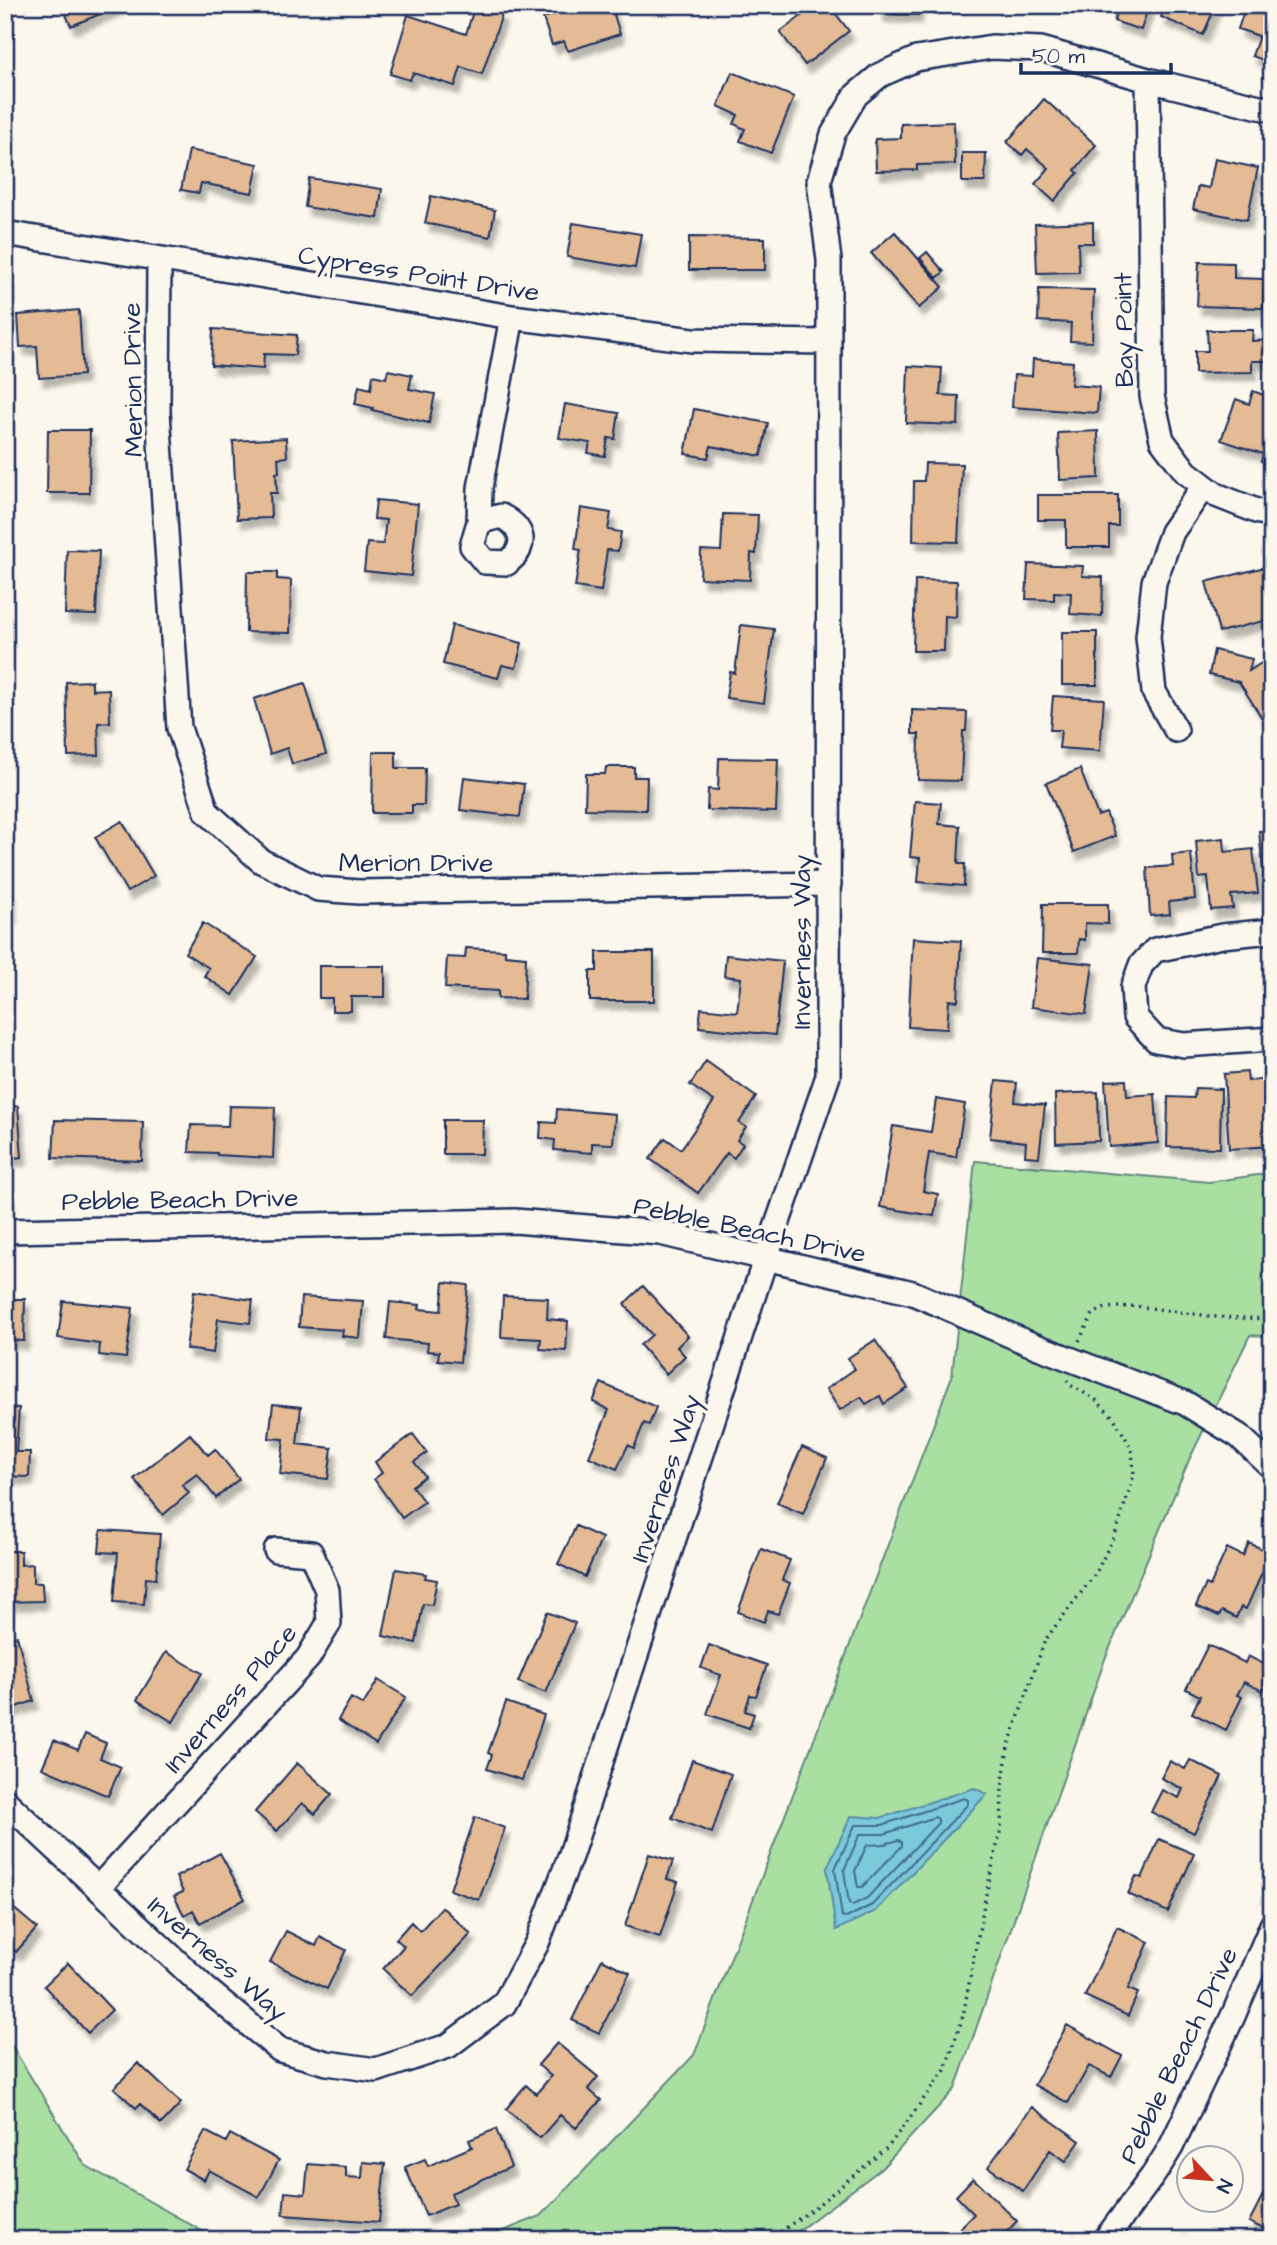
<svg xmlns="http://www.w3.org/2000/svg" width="1277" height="2245" viewBox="0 0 1277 2245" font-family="'Architects Daughter',sans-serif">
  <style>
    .green { fill: #aadfa2; stroke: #628780; stroke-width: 2 }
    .water { fill: #7cc9da; stroke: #558ba8; stroke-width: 2 }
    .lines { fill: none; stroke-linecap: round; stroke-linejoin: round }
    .shore { stroke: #426d90; stroke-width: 2 }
    .building { fill: #e4bb94; stroke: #1b2f5e; stroke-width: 2; filter: url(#shadow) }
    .minor-casing { stroke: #1b2f5e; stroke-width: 28 }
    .path { stroke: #1b2f5e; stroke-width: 3.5; stroke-dasharray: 2 5; stroke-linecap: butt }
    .minor { stroke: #fbf7ec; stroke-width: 23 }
    .labels { text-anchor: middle; stroke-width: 7; stroke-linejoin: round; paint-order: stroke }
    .street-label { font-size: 26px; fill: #1b2f5e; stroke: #fbf7ec }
  </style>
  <defs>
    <filter id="shadow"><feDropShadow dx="4.5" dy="8" stdDeviation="2" flood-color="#0004"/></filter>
  </defs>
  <rect width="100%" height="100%" fill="#fbf7ec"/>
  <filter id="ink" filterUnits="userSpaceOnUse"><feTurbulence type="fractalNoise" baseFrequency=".0143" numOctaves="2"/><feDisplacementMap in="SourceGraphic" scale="14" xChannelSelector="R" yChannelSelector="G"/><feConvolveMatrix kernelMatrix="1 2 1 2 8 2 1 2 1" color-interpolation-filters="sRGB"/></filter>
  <g filter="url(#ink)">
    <path class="green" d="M975,1161L1209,1182L1272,1173V1337L1250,1335L1189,1460L1105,1659L955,2089L882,2168L786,2240H480L541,2216L694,2055L952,1376Z
      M5,2035L85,2165L218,2240H5Z"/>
    <path class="water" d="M974,1788L987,1794L876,1911L836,1930L827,1868L851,1816L880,1818Z"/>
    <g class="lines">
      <path class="shore" d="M964,1798L968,1800V1804L872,1905L846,1918L842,1917L835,1869L855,1825H882Z
        M935,1817L938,1819V1823L867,1898L853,1905L849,1904L844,1870L860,1834H884Z
        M899,1840L902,1842V1846L862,1887H858L855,1871L867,1845L884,1844Z"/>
    </g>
    <path class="building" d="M62,5H122L71,26Z
      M475,5L502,14L482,74L461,67L455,86L413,73L410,80L390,74L408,15L466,34Z
      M582,5H611L620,34L568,51L564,41L552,45L543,18Z
      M816,5H829L849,31L805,65L780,32Z
      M880,5H918V15L880,14Z
      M1108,5H1149L1141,30L1114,21L1118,9Z
      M1166,5H1216L1203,35L1161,17Z
      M1246,5H1272V63L1252,56L1259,36L1238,29Z
      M732,72L794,97L771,153L740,141L745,129L734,124L738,115L718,106Z
      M1044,99L1096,145L1075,170L1078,173L1054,201L1035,184L1049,168L1027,149L1022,155L1007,142Z
      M954,122L955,164L917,165V170L876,171L875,139L901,138V124Z
      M189,150L258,164L252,193L201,183L199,193L181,190Z
      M962,153H986L985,182H962Z
      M1215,159L1258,168L1247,220L1193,209L1198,186L1209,188Z
      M309,178L382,189L378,218L305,207Z
      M431,196L495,210L490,237L425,223Z
      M1093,222V243H1078L1079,272L1037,273L1035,224Z
      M573,223L641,234L635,268L567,257Z
      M895,232L943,287L919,308L871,253Z
      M689,237L765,238V270H689Z
      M927,252L944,272L937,278L920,258Z
      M1199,262L1234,263V278L1264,279L1263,308L1197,306Z
      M1039,289L1094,290L1092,342L1070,341L1071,323L1038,321Z
      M79,310L83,375L39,378L37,346L20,347L18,315Z
      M213,329L297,335L295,355L264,354L263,369L211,365Z
      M1207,330H1253L1252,341L1270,340V361H1252V372L1195,373V351H1208Z
      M1033,359L1073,362L1071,385L1099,387L1097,413L1012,407L1014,375L1032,376Z
      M908,366L942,368L940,395L959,396L958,425L906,423Z
      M388,370L412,375L409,389L435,394L429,423L372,410L373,408L355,404L359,386L371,389L373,375L386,378Z
      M1253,391L1272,398L1268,409L1272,410V464L1261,461L1263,454L1221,440L1236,399L1249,404Z
      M565,404L619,413L615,439L608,438L605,456L588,453L590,443L559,438Z
      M694,409L768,423L761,456L711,446L708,458L685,454Z
      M48,430H90L89,493H47Z
      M1098,431L1099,478L1060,480L1058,433Z
      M286,438L287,457L278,458L279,472L276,473L277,493H270L271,518L237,519L233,441Z
      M925,463L962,464L958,542L913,541L914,481H924Z
      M1038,495H1118V526H1109V547H1066V520H1038Z
      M376,500L418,504L411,576L364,571L367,543L383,544L386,520L374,519Z
      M581,508L611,513L608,530L621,532L618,551L607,550L601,591L575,587L581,550L575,549Z
      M723,514L758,515L756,554L751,553L750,580L700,578L701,550L721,551Z
      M67,550L99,551L96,615L65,614Z
      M1028,564L1083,566L1082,576L1103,577L1102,616L1070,614L1071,593L1054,592V600L1026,599Z
      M1265,567L1272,593V619L1219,632L1206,582Z
      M247,572H277V579L291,580L290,633L246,632Z
      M915,580L957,581L956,617L945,616L944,651H913Z
      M452,625L522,643L516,668L502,665L498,678L443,664Z
      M741,625L774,629L764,703L726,698L730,672L735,673Z
      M1062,632H1097V685H1062Z
      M1214,650L1252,659L1249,671L1272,656V723L1267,726L1239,682L1209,675Z
      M92,681V690L109,689L110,722L98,723L99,755L68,756L66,682Z
      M305,683L326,754L292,764L287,748L270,754L254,699Z
      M1053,696L1104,699L1100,751L1059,748L1061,730H1050Z
      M912,710L967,712L966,731H963L961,781L918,780L919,734H912Z
      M373,752H396V768H425L424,805H412V813H372Z
      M719,758L778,759L776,812L707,810L708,789L718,790Z
      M606,767H634V777H647L646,810L585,809L586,774H605Z
      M1080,769L1098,816L1106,813L1115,836L1074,852L1046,783Z
      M464,777L524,784L520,817L460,810Z
      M915,801L941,803L939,824L960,826L958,864H965L964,886L918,882L920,858L910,857Z
      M122,821L154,876L127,892L95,837Z
      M1272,830V900L1266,901L1259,831Z
      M1224,838L1225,852L1253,849L1258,893L1231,895L1233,908L1211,910L1208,877L1199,878L1196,841Z
      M1191,853L1195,899L1169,902L1170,914L1150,916L1147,868L1173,866L1172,855Z
      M5,892H11V917H5Z
      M1043,904H1108V924L1085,923V940L1079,939L1078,953H1042Z
      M203,923L257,957L233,995L204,976L209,968L185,953Z
      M913,938L961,941L958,1001L949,1000L947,1029L908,1027Z
      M466,948L505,950V955L526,957L524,999L498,998V991L445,988L447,957L465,958Z
      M597,952H654V1001H590V971H597Z
      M726,955L783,961L775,1035L699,1027L701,1008L737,1012L741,978L724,976Z
      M1037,958L1093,964L1086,1014L1031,1007Z
      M319,966H385V997H351V1011H332V998H319Z
      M706,1061L756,1097L739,1123L746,1127L737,1140L743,1144L734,1158L727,1153L698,1193L650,1159L665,1138L681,1149L714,1101L690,1085Z
      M1247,1072L1248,1081L1272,1079V1124H1268L1270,1146L1229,1149L1224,1074Z
      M1126,1080L1127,1096L1155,1094L1158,1143L1109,1147L1105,1081Z
      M996,1081L1017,1083L1015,1102L1045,1105L1039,1157L1025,1156L1026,1142L990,1138Z
      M1195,1088L1221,1089L1220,1148L1167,1147L1168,1097L1194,1098Z
      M1098,1092L1099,1141L1056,1143L1055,1094Z
      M936,1099L965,1104L956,1157L929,1153L923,1191L938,1194L934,1216L880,1207L893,1126L931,1132Z
      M18,1106L22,1157L5,1159V1107Z
      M229,1106L275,1107L273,1158L217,1155V1153L189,1152L191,1125L228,1126Z
      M557,1109L615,1114L613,1144L592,1143V1153L554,1150L555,1140L540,1138L541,1122L556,1123Z
      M55,1120L143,1122L142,1161L53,1158Z
      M443,1120H483L482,1154H443Z
      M444,1282L468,1285L460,1362L438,1360L439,1352L427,1351L428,1343L386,1339L390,1302L420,1305L419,1309L441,1311Z
      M643,1286L688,1336L677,1347L685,1356L666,1374L640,1345L652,1335L624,1304Z
      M194,1291L253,1300L250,1323L218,1319L213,1353L186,1349Z
      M503,1296L548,1298L547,1319L568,1321L566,1351L540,1349L541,1339L501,1337Z
      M301,1297L363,1301L360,1338L342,1336L343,1330L299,1327Z
      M5,1299H25L24,1341L5,1340Z
      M63,1301L133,1308L126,1358L99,1355L100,1344L58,1338Z
      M875,1340L908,1388L884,1404L880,1396L866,1404L861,1397L840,1410L826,1389L855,1369L848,1358Z
      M601,1383L656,1407L649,1425L644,1423L634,1448L628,1445L617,1469L589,1457L609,1410L593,1402Z
      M273,1404L301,1407L297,1444L332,1448L328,1479L280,1474L284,1439L269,1438Z
      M5,1407L19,1408L16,1452H30L29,1477L5,1476Z
      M190,1434L208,1455L215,1449L239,1479L216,1498L197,1474L182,1485L189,1493L163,1515L134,1479Z
      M413,1434L427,1453L414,1462L425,1476L412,1486L424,1502L402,1518L374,1479L382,1473L375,1462Z
      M802,1447L827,1458L803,1514L777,1503Z
      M5,1526L6,1551H21V1565L33,1564V1583H42L43,1601L5,1602Z
      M576,1526L602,1538L585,1577L558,1564Z
      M101,1530L160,1534L156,1579L146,1578L144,1604L114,1602L118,1553L99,1552Z
      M1249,1543L1271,1553L1246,1609L1241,1607L1236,1618L1222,1611L1219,1616L1196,1606L1206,1584L1210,1586L1227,1548L1243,1556Z
      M761,1549L790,1560L782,1580L790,1583L778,1614L768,1611L764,1622L738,1612Z
      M396,1569L426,1574L425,1578L437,1580L432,1605L423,1604L416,1643L383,1636Z
      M547,1612L575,1623L546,1693L518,1682Z
      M17,1636L34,1701L10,1709L5,1692V1640Z
      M709,1645L767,1665L756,1696L750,1695L745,1711L754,1714L749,1728L707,1714L721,1675L701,1668Z
      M1208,1645L1245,1663L1248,1656L1272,1668V1674L1263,1691L1244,1682L1237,1695L1242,1697L1226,1730L1192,1713L1200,1696L1186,1689Z
      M166,1652L202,1673L173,1722L137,1700Z
      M378,1680L406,1697L376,1744L338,1720L351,1698L363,1705Z
      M506,1702L544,1715L522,1780L487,1769L492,1755L488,1753Z
      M85,1734L106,1743L100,1758L121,1767L108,1796L42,1768L54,1740L78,1750Z
      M692,1760L731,1774L712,1833L672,1818Z
      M1190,1760L1222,1776L1194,1833L1151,1812L1162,1790L1179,1798L1183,1789L1161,1778L1170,1761L1185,1769Z
      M297,1763L332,1794L315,1814L302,1803L277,1831L255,1812Z
      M475,1817L505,1828L479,1900L450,1890Z
      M1159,1839L1194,1854L1168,1912L1128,1894L1136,1876L1142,1878Z
      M220,1853L245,1899L200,1923L193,1910L184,1915L174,1896L183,1892L176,1877Z
      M649,1854L673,1861L667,1879L678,1882L660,1937L625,1926Z
      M5,1901L37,1928L16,1952L5,1943Z
      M442,1907L471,1934L412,1996L383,1969L404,1946L396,1939L411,1922L420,1931Z
      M1117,1927L1149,1942L1128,1989L1138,1993L1128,2016L1085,1996Z
      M286,1931L316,1946L320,1937L346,1950L327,1989L270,1962Z
      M602,1959L630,1973L599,2033L572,2020Z
      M68,1963L112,2010L88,2033L44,1986Z
      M1067,2025L1122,2056L1111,2077L1089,2066L1068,2103L1034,2085Z
      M557,2043L598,2077L588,2089L601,2100L576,2128L560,2115L540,2138L506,2109L526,2085L536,2094L551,2076L538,2065Z
      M138,2063L181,2103L161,2124L140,2104L136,2108L114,2088Z
      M1032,2107L1080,2141L1066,2161L1050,2150L1023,2191L988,2167Z
      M496,2129L511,2167L451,2193L455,2204L426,2216L405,2167L425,2159L428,2166L472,2147L469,2140Z
      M205,2131L226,2142L230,2134L279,2160L259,2197L209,2170L204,2180L184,2169Z
      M363,2162L385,2164L379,2222L283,2215L285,2192L305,2194L308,2164L346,2167V2177L362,2178Z
      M1272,2170V2233L1249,2222L1271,2179L1268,2178Z
      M973,2178L1017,2221L999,2240L949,2239L974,2214L956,2196Z"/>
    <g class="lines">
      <defs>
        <path id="minor" d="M1148,80L1152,396L1162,440L1186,472L1216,495L1259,512L1272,514
          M5,233L512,317L693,340L827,342
          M159,260L158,412L179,728L207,812L261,861L318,889L359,892L829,884
          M479,522L501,516C513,522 526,533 519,549C518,554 511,559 507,563L485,562L472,546L479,522L480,488L512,317
          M1176,730L1154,692L1148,637L1154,582L1172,532L1204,486
          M1272,931L1222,936L1155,950L1141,965L1133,987L1135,1017L1156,1040L1184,1045L1272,1039
          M5,1231L515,1221L660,1233L913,1293L1028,1343L1185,1403L1239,1436L1272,1467
          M5,1801L205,1988L280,2050L327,2063L376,2070L448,2046L504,2004L537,1943L571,1854L766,1257L828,1076L829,260L819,181L833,134L856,95L880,75L916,59L992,47L1041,49L1148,80L1272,110
          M98,1888L308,1658L329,1623L327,1590L311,1553L276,1550
          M1105,2240L1154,2174L1171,2147L1233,2016L1272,1925"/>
      </defs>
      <use href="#minor" class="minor-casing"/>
      <path class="path" d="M1079,1341L1093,1314L1105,1308L1135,1306L1217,1317L1272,1319
        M769,2240L818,2205L888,2147L945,2070L963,2016L985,1899L1001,1828L1002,1788L1008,1747L1045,1640L1096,1573L1117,1530L1134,1474L1132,1449L1114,1418L1095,1399L1070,1385L1067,1380"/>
      <use href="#minor" class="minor"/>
    </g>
  </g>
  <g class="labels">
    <g class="street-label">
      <text transform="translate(419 273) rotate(9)" y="9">Cypress Point Drive</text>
      <text transform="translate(1123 330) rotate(-91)" y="9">Bay Point</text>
      <text transform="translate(132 380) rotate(-91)" y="9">Merion Drive</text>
      <text x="416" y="871">Merion Drive</text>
      <text transform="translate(801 942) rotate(-90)" y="9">Inverness Way</text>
      <text transform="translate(180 1199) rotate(-1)" y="9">Pebble Beach Drive</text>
      <text transform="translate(750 1229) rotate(12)" y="9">Pebble Beach Drive</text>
      <text transform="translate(665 1478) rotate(-72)" y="9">Inverness Way</text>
      <text transform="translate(230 1698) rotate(-49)" y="9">Inverness Place</text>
      <text transform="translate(218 1958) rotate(41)" y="9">Inverness Way</text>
      <text transform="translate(1178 2055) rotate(-64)" y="9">Pebble Beach Drive</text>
    </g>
  </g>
  <rect width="1277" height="2245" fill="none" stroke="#fbf7ec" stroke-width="28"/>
  <rect x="14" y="14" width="1249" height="2217" fill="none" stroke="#1b2f5e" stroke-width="2.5" filter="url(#ink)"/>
  <g transform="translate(1210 2179) rotate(116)"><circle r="33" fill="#fbf7ec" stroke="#a1a7b3" stroke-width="2"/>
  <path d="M0-5L12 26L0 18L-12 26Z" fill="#c8321e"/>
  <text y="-10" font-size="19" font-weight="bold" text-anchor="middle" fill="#1b2f5e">N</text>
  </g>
  <path d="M1021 63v10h150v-10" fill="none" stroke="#1b2f5e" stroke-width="3.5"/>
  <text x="1032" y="63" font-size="21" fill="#1b2f5e" stroke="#fbf7ec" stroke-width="5" paint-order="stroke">50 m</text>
</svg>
